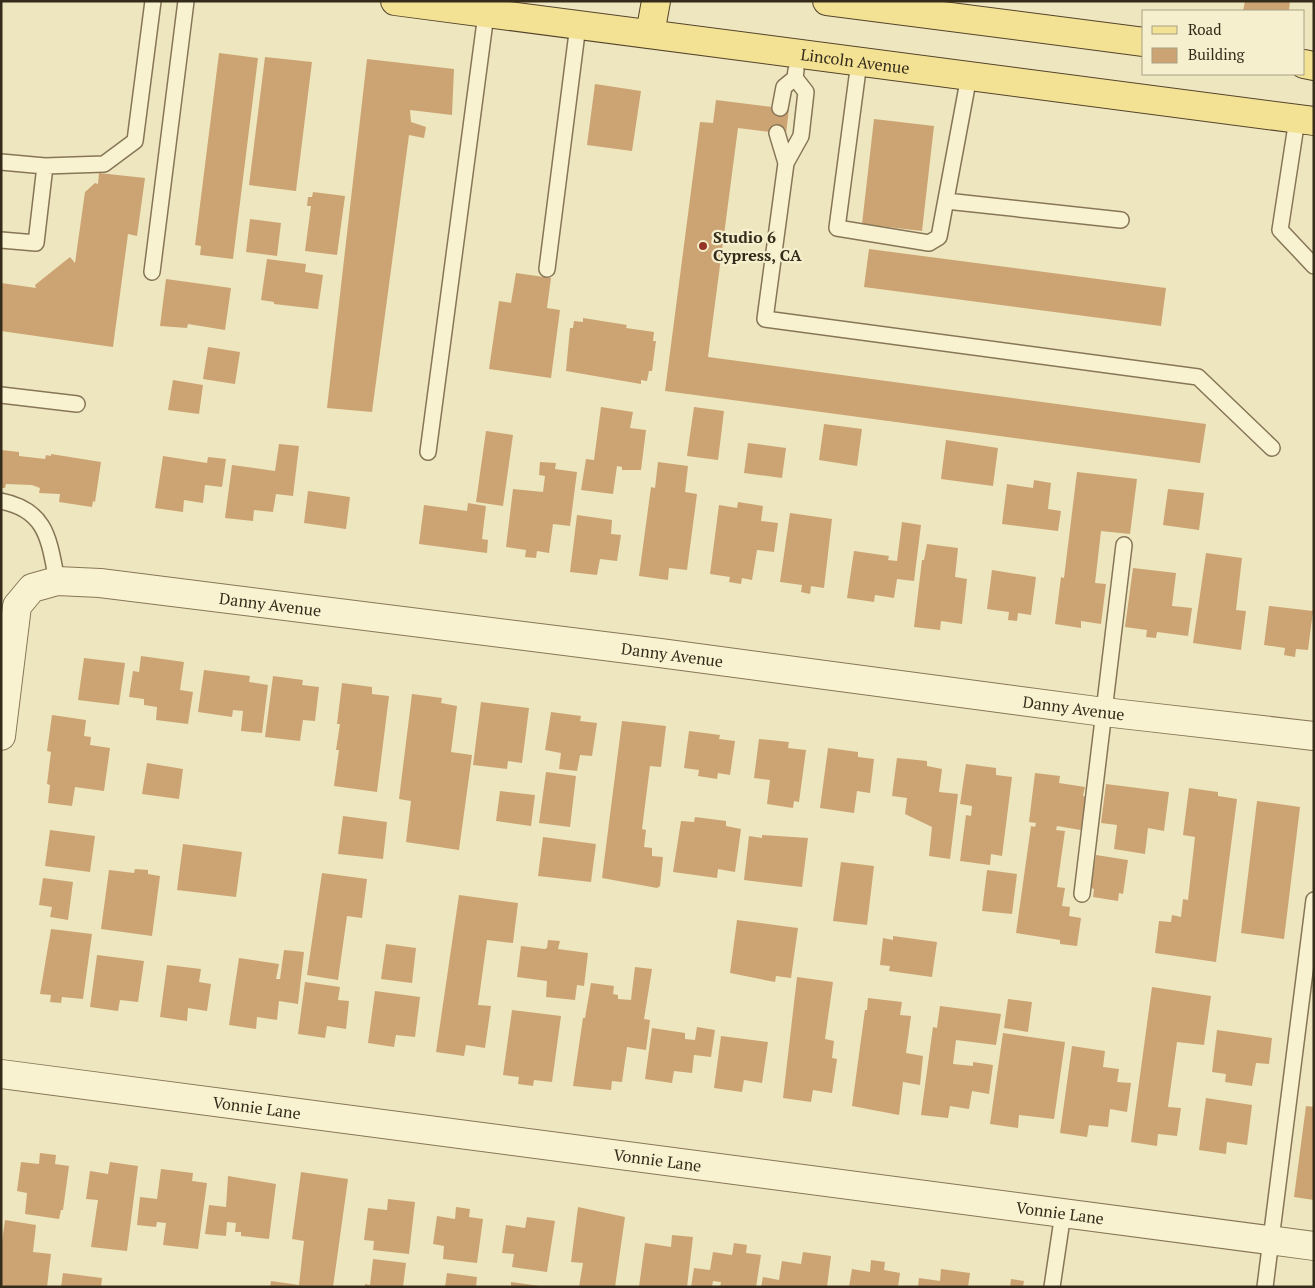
<svg xmlns="http://www.w3.org/2000/svg" width="1315" height="1288" viewBox="0 0 1315 1288" font-family="'PT Serif',serif">
  <style>
    .building { fill: #cca473 }
    .lines { fill: none; stroke-linecap: round; stroke-linejoin: round }
    .service-casing { stroke: #867657; stroke-width: 18 }
    .minor-casing { stroke: #867657; stroke-width: 30 }
    .primary-casing { stroke: #53432b; stroke-width: 30 }
    .service { stroke: #f9f2d0; stroke-width: 15 }
    .minor { stroke: #f9f2d0; stroke-width: 28 }
    .primary { stroke: #f3e194; stroke-width: 28 }
    .poi-dot { fill: #953426; stroke: #f5efcd; stroke-width: 2 }
    .labels { text-anchor: middle; stroke-width: 4.5; stroke-linejoin: round; paint-order: stroke }
    .street-label { font-size: 16px; fill: #352b1b; stroke: #f5efcd }
    .poi-label { font-size: 16px; font-weight: bold; fill: #352b1b; stroke: #f5efcd; text-anchor: start }
  </style>
  <rect width="100%" height="100%" fill="#eee6be"/>
  <path class="building" d="M1245,1H1290L1289,11H1243Z
    M219,53L258,58L233,259L200,255L201,246L195,245Z
    M265,57L312,62L296,191L249,185Z
    M367,59L454,69L452,115L410,110L411,122L426,127L424,138L409,135L372,412L327,408Z
    M595,84L641,91L632,151L587,145Z
    M716,100L789,109L786,134L738,128L708,357L1206,424L1200,463L665,391L700,122L713,123Z
    M874,119L934,126L922,231L862,224Z
    M99,173L145,178L137,236L128,234L113,347L1,331V283L36,288L35,285L70,257L75,263L85,192L95,183L98,184Z
    M313,192L345,196L337,255L305,251L311,206H307L308,197H312Z
    M250,219L281,223L277,256L246,252Z
    M869,249L1166,288L1161,326L864,287Z
    M267,259L306,264L305,272L323,275L318,309L274,304V302L261,300Z
    M516,273L551,278L547,308L560,310L551,378L489,369L499,301L511,303Z
    M166,279L231,288L225,330L188,324L187,328L160,326Z
    M583,318L627,325L626,328L654,332L653,341H656L652,371H649L647,381L641,380V384L566,371L570,328H573L574,321L583,322Z
    M208,347L240,352L235,384L203,379Z
    M173,380L203,385L199,414L168,410Z
    M601,407L633,412L630,428L646,430L641,470H622V467L617,466L613,494L581,490L586,459L594,460Z
    M694,407L724,411L718,460L687,456Z
    M824,424L862,429L857,466L819,460Z
    M486,431L513,435L503,506L476,502Z
    M946,440L998,448L993,486L941,479Z
    M748,443L786,448L782,478L744,473Z
    M279,444L299,446L293,496L276,494L273,512L254,510L253,521L225,518L232,465L275,471Z
    M1,450L19,452V456L45,459L46,455L51,456V454L101,462L95,502L93,501L92,507L59,502L60,494L39,493L40,488L32,485L6,484L5,488H1Z
    M163,456L207,463L208,457L226,459L222,487L205,485L203,503L184,500L183,512L155,508Z
    M540,462L556,463L555,469L577,472L570,526L553,524L549,553L537,551L536,558L525,557L526,550L506,547L513,489L543,492L545,476L539,475Z
    M658,462L688,466L685,492L697,494L687,570L669,568L668,580L639,576L651,487L655,488Z
    M1077,472L1137,479L1130,534L1101,531L1095,583L1106,584L1101,624L1081,621V628L1055,624L1061,577L1064,578Z
    M1034,480L1051,483L1048,509L1061,511L1058,531L1002,524L1007,484L1033,488Z
    M1168,489L1204,493L1199,530L1163,525Z
    M308,491L350,497L346,529L304,523Z
    M738,502L763,506L761,521L778,523L774,552L757,550L752,580L742,578L741,584L729,582L730,577L710,574L719,505L737,508Z
    M468,503L486,506L482,539L488,540L487,553L419,544L424,505L467,511Z
    M790,513L832,519L824,588L811,586L810,594L801,592L802,585L780,582Z
    M577,515L612,520L611,534L621,535L617,561L600,559L597,575L570,572Z
    M902,522L921,525L914,581L897,579L894,598L875,595L874,602L847,598L854,551L889,556L888,560L897,561Z
    M927,544L958,548L955,577L967,579L962,624L941,621L940,630L914,627L922,560H924Z
    M1206,553L1242,558L1236,610L1246,611L1241,650L1193,643Z
    M1133,568L1176,573L1172,606L1192,608L1188,636L1157,632L1156,638L1146,637L1147,630L1125,627Z
    M992,570L1036,577L1031,615L1018,613L1017,621L1008,620L1009,612L987,609Z
    M1269,606L1313,611L1308,650L1296,649L1295,657L1284,655L1285,648L1264,645Z
    M141,656L184,662L180,690L193,692L188,724L156,720L157,707L144,705V699L129,697L133,671L139,672Z
    M84,658L125,663L119,705L78,700Z
    M204,670L250,676L249,682L268,685L262,733L241,731L243,711L233,710L232,717L198,712Z
    M273,676L303,680L302,685L319,687L315,721L303,720L300,741L265,737Z
    M342,683L372,687V694L389,696L377,792L334,786L339,750H336L340,724H337Z
    M412,694L442,698L441,703L457,706L451,752L472,755L459,850L406,842L411,801L399,799Z
    M481,702L529,708L522,763L508,761L507,769L473,765Z
    M551,712L581,716L580,721L597,723L592,756L580,755L577,771L559,769L561,753L545,750Z
    M52,715L86,720L84,736L91,737L90,745L110,748L104,791L75,787L72,806L48,803L50,785L47,784L51,752L47,751Z
    M622,721L666,726L661,767L650,766L642,829L646,830L644,847L652,848V856L663,857L660,886L657,888L602,878Z
    M689,731L720,735L719,739L735,741L730,775L718,773L717,779L698,776L699,770L684,768Z
    M759,739L789,742L788,748L806,750L799,802L794,801L793,808L767,804L770,780L754,778Z
    M828,748L858,752V757L874,759L870,793L857,791L854,813L820,808Z
    M897,758L927,761V766L942,769L939,792L958,794L950,859L929,856L932,827L905,814L907,798L892,796Z
    M147,763L183,769L179,799L142,794Z
    M966,764L996,768V775L1012,777L1002,856L991,854L990,865L960,861L966,815L971,816L972,806L960,804Z
    M546,772L576,776L570,827L539,823Z
    M1035,773L1060,776L1059,783L1085,787L1083,796L1086,797L1081,830L1057,826L1056,830L1065,831L1057,887L1065,888L1062,906L1070,907L1069,916L1081,918L1077,946L1060,944V940L1016,933L1031,826L1035,827L1036,823L1029,822Z
    M1106,784L1169,792L1164,831L1148,828L1145,854L1114,849L1117,825L1101,823Z
    M1189,788L1218,792V796L1237,799L1216,962L1155,953L1159,921L1171,922L1172,915L1181,917L1183,899L1188,900L1195,837L1183,835Z
    M500,791L535,795L531,826L496,821Z
    M1257,801L1300,807L1284,939L1241,933Z
    M343,816L387,822L383,859L338,854Z
    M695,817L726,821V826L741,829L735,872L718,869L717,878L673,872L681,821L694,822Z
    M50,830L95,836L90,872L45,866Z
    M762,835L808,838L802,887L744,880L749,836L762,838Z
    M543,837L596,844L591,882L538,876Z
    M183,844L242,852L236,897L177,890Z
    M1096,855L1128,860L1123,894L1119,893L1118,901L1093,897L1094,889L1091,888Z
    M841,862L874,866L867,925L833,921Z
    M135,869L148,870V874L160,876L152,936L101,929L109,870L134,873Z
    M987,870L1017,874L1012,914L982,911Z
    M322,873L367,879L362,918L347,916L338,980L307,975Z
    M43,878L73,882L68,920L50,917L52,907L39,905Z
    M459,895L518,903L513,943L487,940L478,1005L491,1006L485,1048L466,1045L464,1056L436,1052Z
    M737,920L798,928L791,978L776,976L775,982L730,973Z
    M51,929L92,934L83,999L62,997L61,1003L50,1002L51,995L40,994Z
    M893,936L937,942L932,977L889,971L890,966L880,965L883,938L893,940Z
    M548,940L560,941L558,949L588,953L584,986L577,985L575,1000L546,997L547,981L517,977L521,946L545,949L547,948Z
    M386,944L416,948L412,983L381,979Z
    M284,950L304,952L298,1004L279,1001L277,1020L257,1017L256,1029L229,1025L239,958L279,964L276,979H280Z
    M97,955L144,961L138,1002L120,1000L118,1011L90,1007Z
    M167,965L201,969L199,982L211,984L207,1011L188,1008L187,1021L160,1017Z
    M635,967L652,969L644,1019L650,1020L646,1050L627,1047L622,1082L612,1081L611,1090L573,1086L583,1018H585L591,983L614,986L613,994L618,995V999L631,1000Z
    M797,977L833,982L825,1039L834,1041L832,1058L837,1059L832,1093L813,1090L811,1102L783,1098Z
    M305,982L340,987L338,1000L349,1001L346,1029L327,1026L325,1038L298,1034Z
    M1152,987L1211,996L1204,1045L1177,1042L1168,1107L1181,1108L1177,1136L1158,1134L1157,1146L1131,1142Z
    M375,991L420,997L415,1037L396,1035L394,1047L368,1043Z
    M868,998L902,1002L900,1015L911,1016L906,1053L923,1056L920,1085L903,1082L899,1115L852,1106L865,1010H867Z
    M1008,999L1032,1002L1028,1032L1004,1028Z
    M940,1006L1001,1014L996,1045L956,1040L953,1064L973,1066V1062L993,1065L989,1094L972,1091L969,1109L950,1106L948,1118L921,1115L933,1027L937,1028Z
    M512,1010L561,1016L552,1082L534,1080L533,1086L518,1084L519,1077L503,1075Z
    M697,1027L715,1030L711,1057L694,1055L692,1073L674,1071L672,1083L645,1079L652,1028L685,1033V1039L695,1040Z
    M1217,1030L1272,1038L1269,1064L1256,1063L1252,1086L1225,1082L1226,1074L1212,1072Z
    M1003,1033L1065,1042L1054,1119L1019,1115L1018,1128L990,1124Z
    M721,1036L768,1042L762,1083L744,1080L742,1092L714,1088Z
    M1072,1046L1105,1051L1103,1067L1119,1069L1117,1082L1131,1083L1127,1112L1110,1109L1108,1127L1089,1125L1087,1137L1060,1133Z
    M1206,1098L1252,1105L1247,1145L1227,1142L1226,1154L1199,1150Z
    M1306,1106L1314,1107V1200L1294,1197Z
    M40,1153L56,1155L55,1164L69,1166L63,1210H61L59,1219L25,1214L27,1193L17,1191L21,1162L39,1164Z
    M110,1162L138,1166L127,1251L91,1247L98,1200L86,1199L90,1171L108,1174Z
    M161,1169L193,1173L192,1181L207,1183L198,1249L163,1245L166,1223L157,1222L156,1227L137,1225L140,1197L157,1199Z
    M301,1172L348,1179L333,1287H270L271,1281L299,1285L304,1241L292,1239Z
    M228,1176L276,1184L269,1239L241,1236V1232H235L236,1223L227,1222L226,1236L205,1234L209,1205L226,1207Z
    M388,1199L415,1202L409,1254L373,1250L374,1241L364,1240L368,1208L387,1210Z
    M456,1207L470,1209L469,1217L483,1219L477,1263L443,1259L444,1246L433,1244L437,1216L455,1219Z
    M578,1207L625,1217L615,1287H579L583,1263L571,1262Z
    M527,1217L555,1221L547,1272L512,1267L514,1254L502,1253L506,1225L525,1228Z
    M5,1220L36,1225L33,1252L51,1254L47,1287H1V1248Z
    M672,1235L693,1237L687,1287H639L645,1243L671,1247Z
    M734,1243L747,1245L746,1253L761,1255L756,1287H720L721,1282L713,1281L712,1287H691L694,1268L710,1270L713,1252L732,1255Z
    M803,1252L831,1256L827,1287H761L763,1277L779,1280L782,1261L801,1264Z
    M373,1259L406,1263L403,1287H365V1284L370,1285Z
    M871,1260L885,1262L884,1270L900,1273L898,1287H849L852,1269L870,1272Z
    M941,1269L970,1273L968,1287H918L919,1278L940,1281Z
    M63,1273L102,1278L101,1287H61Z
    M447,1273L477,1277L476,1287H445Z
    M1011,1279L1024,1281L1023,1287H1010Z
    M511,1282L540,1286L539,1287H511Z"/>
  <g class="lines">
    <defs>
      <path id="service" d="M859,62L837,228L929,243L939,237L969,76
        M795,78L806,92L801,136L786,163L765,319L1198,377L1272,448
        M780,108L784,87L795,78L796,70
        M1297,119L1280,230L1314,266
        M777,133L786,163
        M1,162L45,166
        M946,201L1121,220
        M1,240L36,243L45,166L104,164L135,141L153,1
        M547,269L578,25
        M152,272L186,1
        M1,395L77,404
        M428,452L486,14
        M1,501C47,510 49,540 57,581
        M1082,894L1124,545
        M1052,1287L1063,1213
        M1265,1287L1314,900"/>
      <g id="minor">
        <path id="s1" d="M1,736L17,606L32,588L57,581L100,583L660,653L1104,712L1314,736"/>
        <path id="s2" d="M1,1074L1314,1246"/>
      </g>
      <g id="primary">
        <path id="s3" d="M395,1L1314,121"/>
        <path d="M827,1L1144,42"/>
        <path d="M650,34L656,1"/>
        <path d="M1304,64L1314,66"/>
      </g>
    </defs>
    <use href="#service" class="service-casing"/>
    <use href="#minor" class="minor-casing"/>
    <use href="#primary" class="primary-casing"/>
    <use href="#service" class="service"/>
    <use href="#minor" class="minor"/>
    <use href="#primary" class="primary"/>
  </g>
  <circle class="poi-dot" cx="703" cy="246" r="5"/>
  <g class="labels">
    <g class="street-label">
      <text dy="6" stroke="none"><textPath href="#s3" startOffset="464">Lincoln Avenue</textPath></text>
      <text dy="6" stroke="none"><textPath href="#s1" startOffset="395">Danny Avenue</textPath></text>
      <text dy="6" stroke="none"><textPath href="#s1" startOffset="800">Danny Avenue</textPath></text>
      <text dy="6" stroke="none"><textPath href="#s1" startOffset="1205">Danny Avenue</textPath></text>
      <text dy="6" stroke="none"><textPath href="#s2" startOffset="258">Vonnie Lane</textPath></text>
      <text dy="6" stroke="none"><textPath href="#s2" startOffset="662">Vonnie Lane</textPath></text>
      <text dy="6" stroke="none"><textPath href="#s2" startOffset="1068">Vonnie Lane</textPath></text>
    </g>
    <g class="poi-label">
      <text x="713" y="243">Studio 6<tspan x="713" dy="18">Cypress, CA</tspan></text>
    </g>
  </g>
  <rect width="1315" height="1288" fill="none" stroke="#352b1b" stroke-width="5"/>
  <rect x="1142" y="10" width="162" height="65" fill="#f5efcd" stroke="#a8a186"/>
  <rect x="1152" y="26" width="25" height="8" fill="#f3e194" stroke="#a8a186"/>
  <text x="1188" y="35" font-size="15" fill="#352b1b">Road</text>
  <rect x="1152" y="48" width="25" height="15" fill="#cca473" stroke="#a8a186"/>
  <text x="1188" y="60" font-size="15" fill="#352b1b">Building</text>
</svg>
